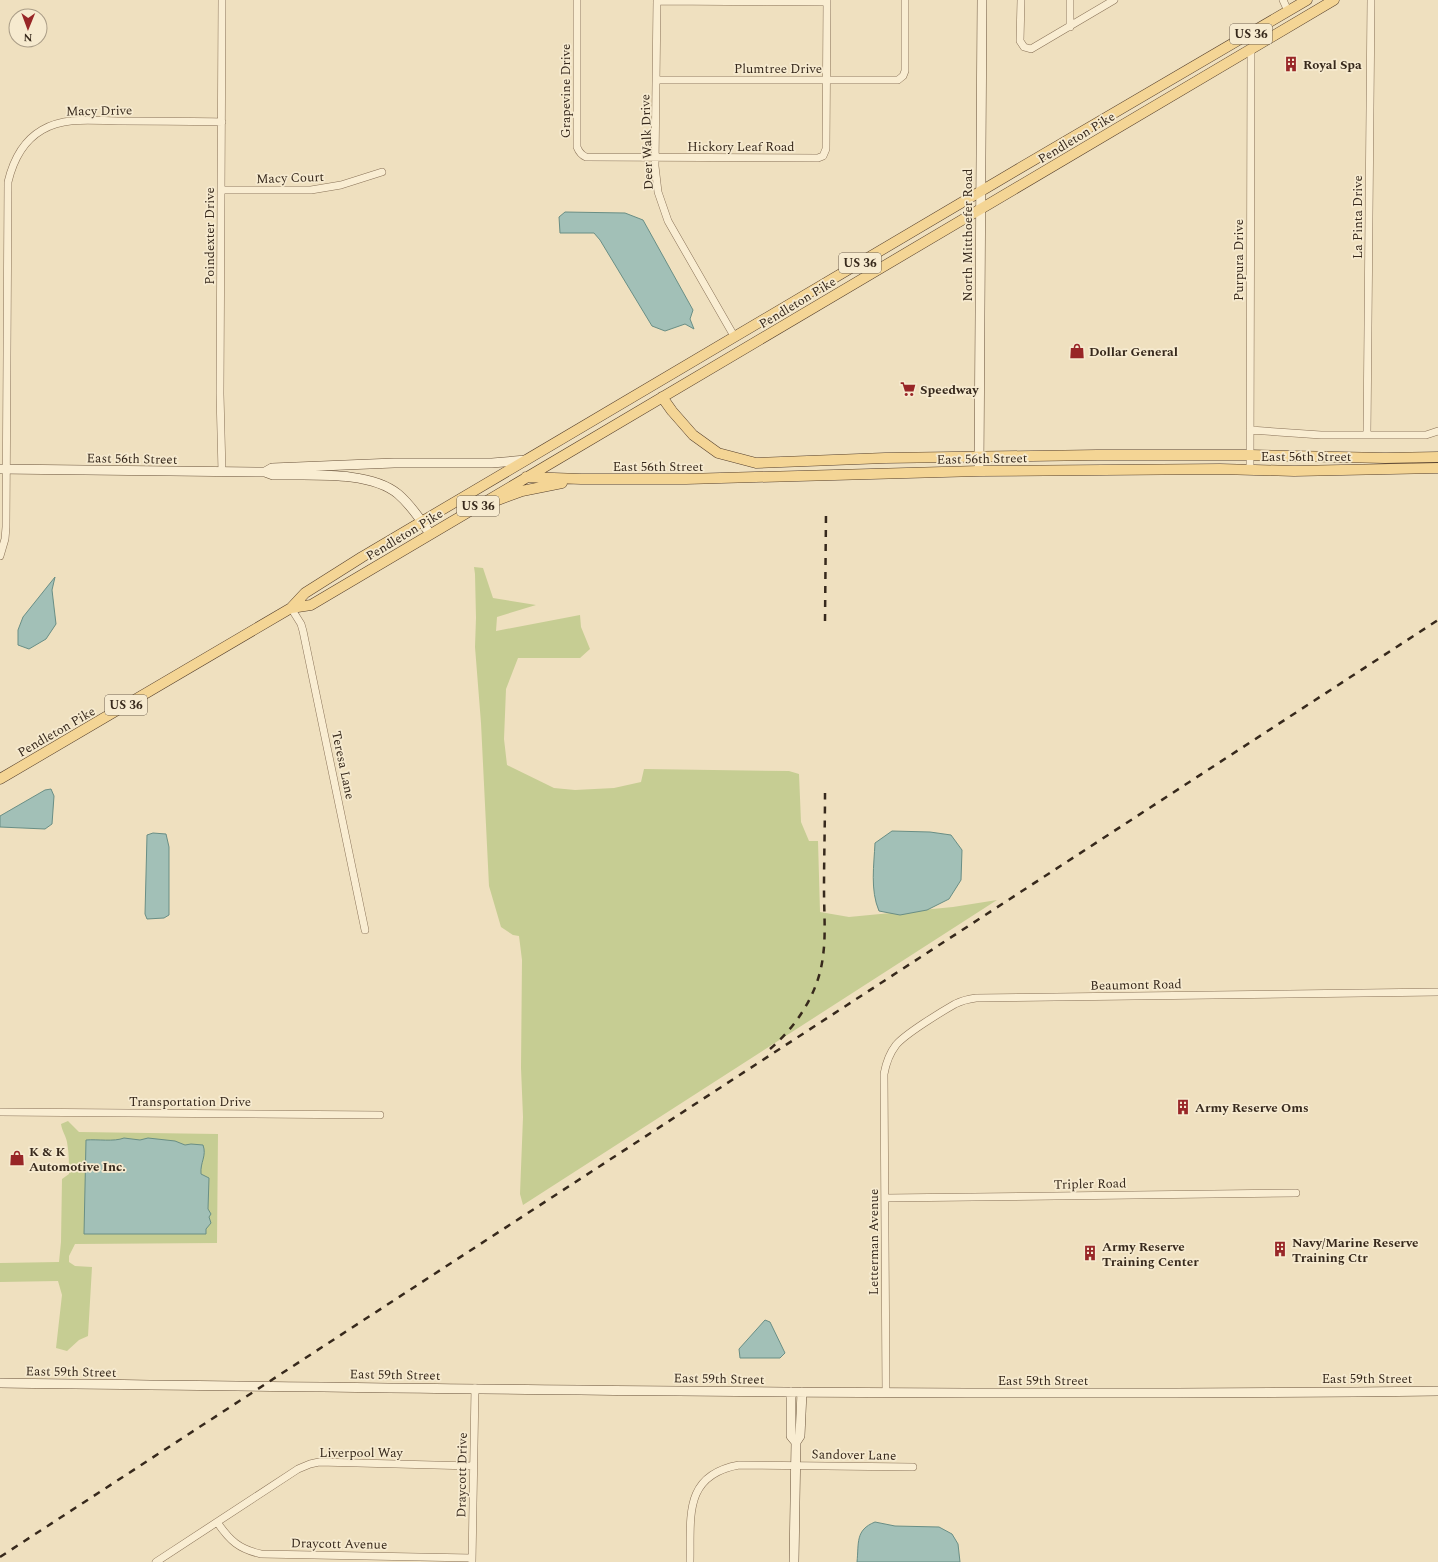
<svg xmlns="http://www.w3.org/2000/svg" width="1438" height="1562" viewBox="0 0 1438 1562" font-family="Spectral,serif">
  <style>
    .green { fill: #c6cd93 }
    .water { fill: #a2c0b7; stroke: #698e85 }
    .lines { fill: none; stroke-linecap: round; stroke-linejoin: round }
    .street-casing { stroke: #887157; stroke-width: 8 }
    .secondary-casing { stroke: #69523a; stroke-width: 10 }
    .primary-casing { stroke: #553f2c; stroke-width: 11 }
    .street { stroke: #f9edd2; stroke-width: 7 }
    .secondary { stroke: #f9edd2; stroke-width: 9 }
    .primary { stroke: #f4d595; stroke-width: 10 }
    .rail { stroke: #37291c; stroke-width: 2.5; stroke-dasharray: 7 7; stroke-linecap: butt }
    .labels { text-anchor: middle; stroke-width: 3.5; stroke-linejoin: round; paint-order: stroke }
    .shield { fill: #f6eacf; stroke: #706352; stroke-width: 1 }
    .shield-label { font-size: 12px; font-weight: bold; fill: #37291c }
    .poi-label { font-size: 13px; font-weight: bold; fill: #37291c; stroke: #f6eacf; text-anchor: start }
    .street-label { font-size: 13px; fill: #37291c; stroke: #f6eacf }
  </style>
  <rect width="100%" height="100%" fill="#efe0bf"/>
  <path class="green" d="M474,567L483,568L493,598L536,605L497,617L496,631L580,615L581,627L590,649L580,658H518L506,689L504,739L507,765L554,788L575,790L614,788L641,782L644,769L789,771L799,774L801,822L809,841H818L820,912L849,917L953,907L997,900L523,1205L520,1194L523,1117L521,1068L522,960L519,936L513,935L501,927L489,886L481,723L475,647L476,618L475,574Z
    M68,1121L79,1132L218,1134L217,1243L75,1244L69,1256V1262L75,1266L92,1267L88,1336L79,1340L67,1351L56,1348L62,1295L58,1281L0,1282V1263L59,1262L61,1242L62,1179L69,1174C69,1163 69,1153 67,1142C66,1136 62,1131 61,1124Z"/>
  <path class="water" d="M565,212L625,213L643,220L693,310L690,319L694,329L685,324L665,331L652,326L600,240L594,233H560L559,217Z
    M55,577L52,590L56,624L46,639L29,649L18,645V630L23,617Z
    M51,789L54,796L52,824L45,829L0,827V816L45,790Z
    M892,831L930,832L951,835L962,850L961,880L949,899L927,910L900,915L879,911C870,890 874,865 875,843Z
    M153,833L166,834L169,847V915L164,918L147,919L145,914L147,835Z
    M124,1138L140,1140L148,1138L175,1141L185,1145L191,1144L203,1145C207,1156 200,1162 201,1174L209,1178L208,1209L211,1214L209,1217L211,1223L206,1229V1234H84L86,1140C97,1139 114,1142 124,1138Z
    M765,1320L770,1322L785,1353L780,1358H740L739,1349Z
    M875,1522L895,1526L939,1527L952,1534L958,1544L960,1562H857C859,1543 855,1530 875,1522Z"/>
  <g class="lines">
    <defs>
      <path id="street" d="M577,0V147C579,152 581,155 586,157L818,158L823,156L826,149L827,0
        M657,0L655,166L658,192L668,221L734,336
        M1021,0L1020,41L1024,47L1031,49L1114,0
        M1283,0L1288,11
        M657,1L827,2
        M1070,27V0
        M656,80H898L903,76L905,71V0
        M222,190H311L341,185L382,172
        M1250,430L1321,435H1426L1438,431
        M1367,435L1371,0
        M1250,470L1251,50
        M222,472L220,394L222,0
        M0,556L5,539L6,527L8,182C13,161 23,141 42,130C66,116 95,121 121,121C154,121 188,121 222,122
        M291,608L301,624L303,631L365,930
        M0,1112L380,1115
        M885,1198L1296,1193
        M886,1393L884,1074C886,1063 889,1054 896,1045C905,1034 941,1012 955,1004C961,1001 968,999 976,998L1438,992
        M217,1522C230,1541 239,1549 261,1554L472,1558
        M156,1562L298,1469L310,1464L319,1462L473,1466
        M472,1562L475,1388
        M690,1562C691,1517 683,1475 739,1465L913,1467"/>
      <path id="secondary" d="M0,469L265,472L273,475C309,476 369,470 398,494C411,505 421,520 430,534
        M979,471L982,0
        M265,472L272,468L394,463H492L526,460
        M0,1383C479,1389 959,1397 1438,1391
        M791,1392V1436L796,1442
        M794,1562L796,1442L800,1436L802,1392"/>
      <path id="primary" d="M662,397L672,411L693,435L718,453L756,463L885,458L1097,455H1250L1385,458L1438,457
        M526,477L581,479H686L979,471L1220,469L1294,471L1438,468
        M495,501L522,491L562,483
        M291,608L311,605L1334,0
        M0,779L291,608L305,593L362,557L1015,171L1307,0"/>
    </defs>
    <use href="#street" class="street-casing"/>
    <use href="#secondary" class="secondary-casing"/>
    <use href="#primary" class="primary-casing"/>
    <use href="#street" class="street"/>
    <use href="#secondary" class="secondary"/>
    <use href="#primary" class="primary"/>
    <path class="rail" d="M825,621L826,513
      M770,1049C797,1026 819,992 823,956C826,935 824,912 824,890C824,857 825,825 825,793
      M0,1557L1438,620"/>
  </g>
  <defs>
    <symbol id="building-bare" viewBox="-9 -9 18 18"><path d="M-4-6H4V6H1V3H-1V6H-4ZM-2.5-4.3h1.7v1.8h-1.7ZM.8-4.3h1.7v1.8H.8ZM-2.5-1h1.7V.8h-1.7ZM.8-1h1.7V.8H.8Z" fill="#982627" stroke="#f6eacf" stroke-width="2.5" paint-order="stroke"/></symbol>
    <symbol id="shop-bare" viewBox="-9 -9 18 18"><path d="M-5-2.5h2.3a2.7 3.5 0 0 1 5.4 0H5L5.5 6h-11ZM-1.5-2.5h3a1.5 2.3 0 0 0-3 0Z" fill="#982627" stroke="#f6eacf" stroke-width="2.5" paint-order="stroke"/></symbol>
    <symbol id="supermarket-bare" viewBox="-9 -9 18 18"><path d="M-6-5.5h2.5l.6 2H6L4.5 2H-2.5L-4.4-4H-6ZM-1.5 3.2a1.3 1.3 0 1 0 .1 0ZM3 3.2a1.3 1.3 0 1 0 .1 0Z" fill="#982627" stroke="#f6eacf" stroke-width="2.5" paint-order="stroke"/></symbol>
  </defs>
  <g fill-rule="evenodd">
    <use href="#building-bare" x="1280" y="53" width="22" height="22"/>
    <use href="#shop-bare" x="1066" y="340" width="22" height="22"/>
    <use href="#supermarket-bare" x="897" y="378" width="22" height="22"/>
    <use href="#building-bare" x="1172" y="1096" width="22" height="22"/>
    <use href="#shop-bare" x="6" y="1147" width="22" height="22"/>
    <use href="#building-bare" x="1269" y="1238" width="22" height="22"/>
    <use href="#building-bare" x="1079" y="1242" width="22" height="22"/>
  </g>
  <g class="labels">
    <g class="shield">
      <rect x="1230" y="24" width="42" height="20" rx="3"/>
      <rect x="839" y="253" width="42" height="20" rx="3"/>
      <rect x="457" y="496" width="42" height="20" rx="3"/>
      <rect x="105" y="695" width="42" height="20" rx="3"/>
    </g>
    <g class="shield-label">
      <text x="1251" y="38">US 36</text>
      <text x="860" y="267">US 36</text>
      <text x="478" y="510">US 36</text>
      <text x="126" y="709">US 36</text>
    </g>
    <g class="poi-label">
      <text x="1303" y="69">Royal Spa</text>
      <text x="1089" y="356">Dollar General</text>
      <text x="920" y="394">Speedway</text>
      <text x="1195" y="1112">Army Reserve Oms</text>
      <text x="29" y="1156">K &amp; K<tspan x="29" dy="15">Automotive Inc.</tspan></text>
      <text x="1292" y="1247">Navy/Marine Reserve<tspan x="1292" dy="15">Training Ctr</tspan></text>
      <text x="1102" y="1251">Army Reserve<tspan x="1102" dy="15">Training Center</tspan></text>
    </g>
    <g class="street-label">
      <text x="778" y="73">Plumtree Drive</text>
      <text transform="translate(565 91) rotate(-90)" y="5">Grapevine Drive</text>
      <text transform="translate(99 110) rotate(-1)" y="5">Macy Drive</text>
      <text transform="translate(1076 137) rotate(-31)" y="5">Pendleton Pike</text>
      <text transform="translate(646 142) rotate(-92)" y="5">Deer Walk Drive</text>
      <text x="741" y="151">Hickory Leaf Road</text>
      <text transform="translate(290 177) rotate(-2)" y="5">Macy Court</text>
      <text transform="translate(1357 217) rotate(-90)" y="5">La Pinta Drive</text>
      <text transform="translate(967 235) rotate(-90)" y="5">North Mitthoefer Road</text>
      <text transform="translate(209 236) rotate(-90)" y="5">Poindexter Drive</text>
      <text transform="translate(1238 260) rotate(-90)" y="5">Purpura Drive</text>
      <text transform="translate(797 302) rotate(-31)" y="5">Pendleton Pike</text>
      <text x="1306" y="461">East 56th Street</text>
      <text transform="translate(132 458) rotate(1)" y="5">East 56th Street</text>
      <text transform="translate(982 458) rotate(-1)" y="5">East 56th Street</text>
      <text x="658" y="471">East 56th Street</text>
      <text transform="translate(404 534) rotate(-31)" y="5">Pendleton Pike</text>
      <text transform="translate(56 731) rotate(-30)" y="5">Pendleton Pike</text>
      <text transform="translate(344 765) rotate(78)" y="5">Teresa Lane</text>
      <text transform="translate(1136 984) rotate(-1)" y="5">Beaumont Road</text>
      <text x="190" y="1106">Transportation Drive</text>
      <text transform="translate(1090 1183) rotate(-1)" y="5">Tripler Road</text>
      <text transform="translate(873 1242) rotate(-90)" y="5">Letterman Avenue</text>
      <text transform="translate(71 1371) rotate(1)" y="5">East 59th Street</text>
      <text transform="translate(395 1374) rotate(1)" y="5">East 59th Street</text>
      <text transform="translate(719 1378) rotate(1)" y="5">East 59th Street</text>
      <text x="1367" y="1383">East 59th Street</text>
      <text x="1043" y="1385">East 59th Street</text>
      <text x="361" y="1457">Liverpool Way</text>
      <text transform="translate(854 1454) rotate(1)" y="5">Sandover Lane</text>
      <text transform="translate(461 1475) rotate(-89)" y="5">Draycott Drive</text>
      <text transform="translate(339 1543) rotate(1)" y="5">Draycott Avenue</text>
    </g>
  </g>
  <g transform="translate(28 28) rotate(181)"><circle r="19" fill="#f6eacf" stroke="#aa9d87"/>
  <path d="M0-3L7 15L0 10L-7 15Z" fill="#982627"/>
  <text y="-6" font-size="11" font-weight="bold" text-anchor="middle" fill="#37291c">N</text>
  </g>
</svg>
